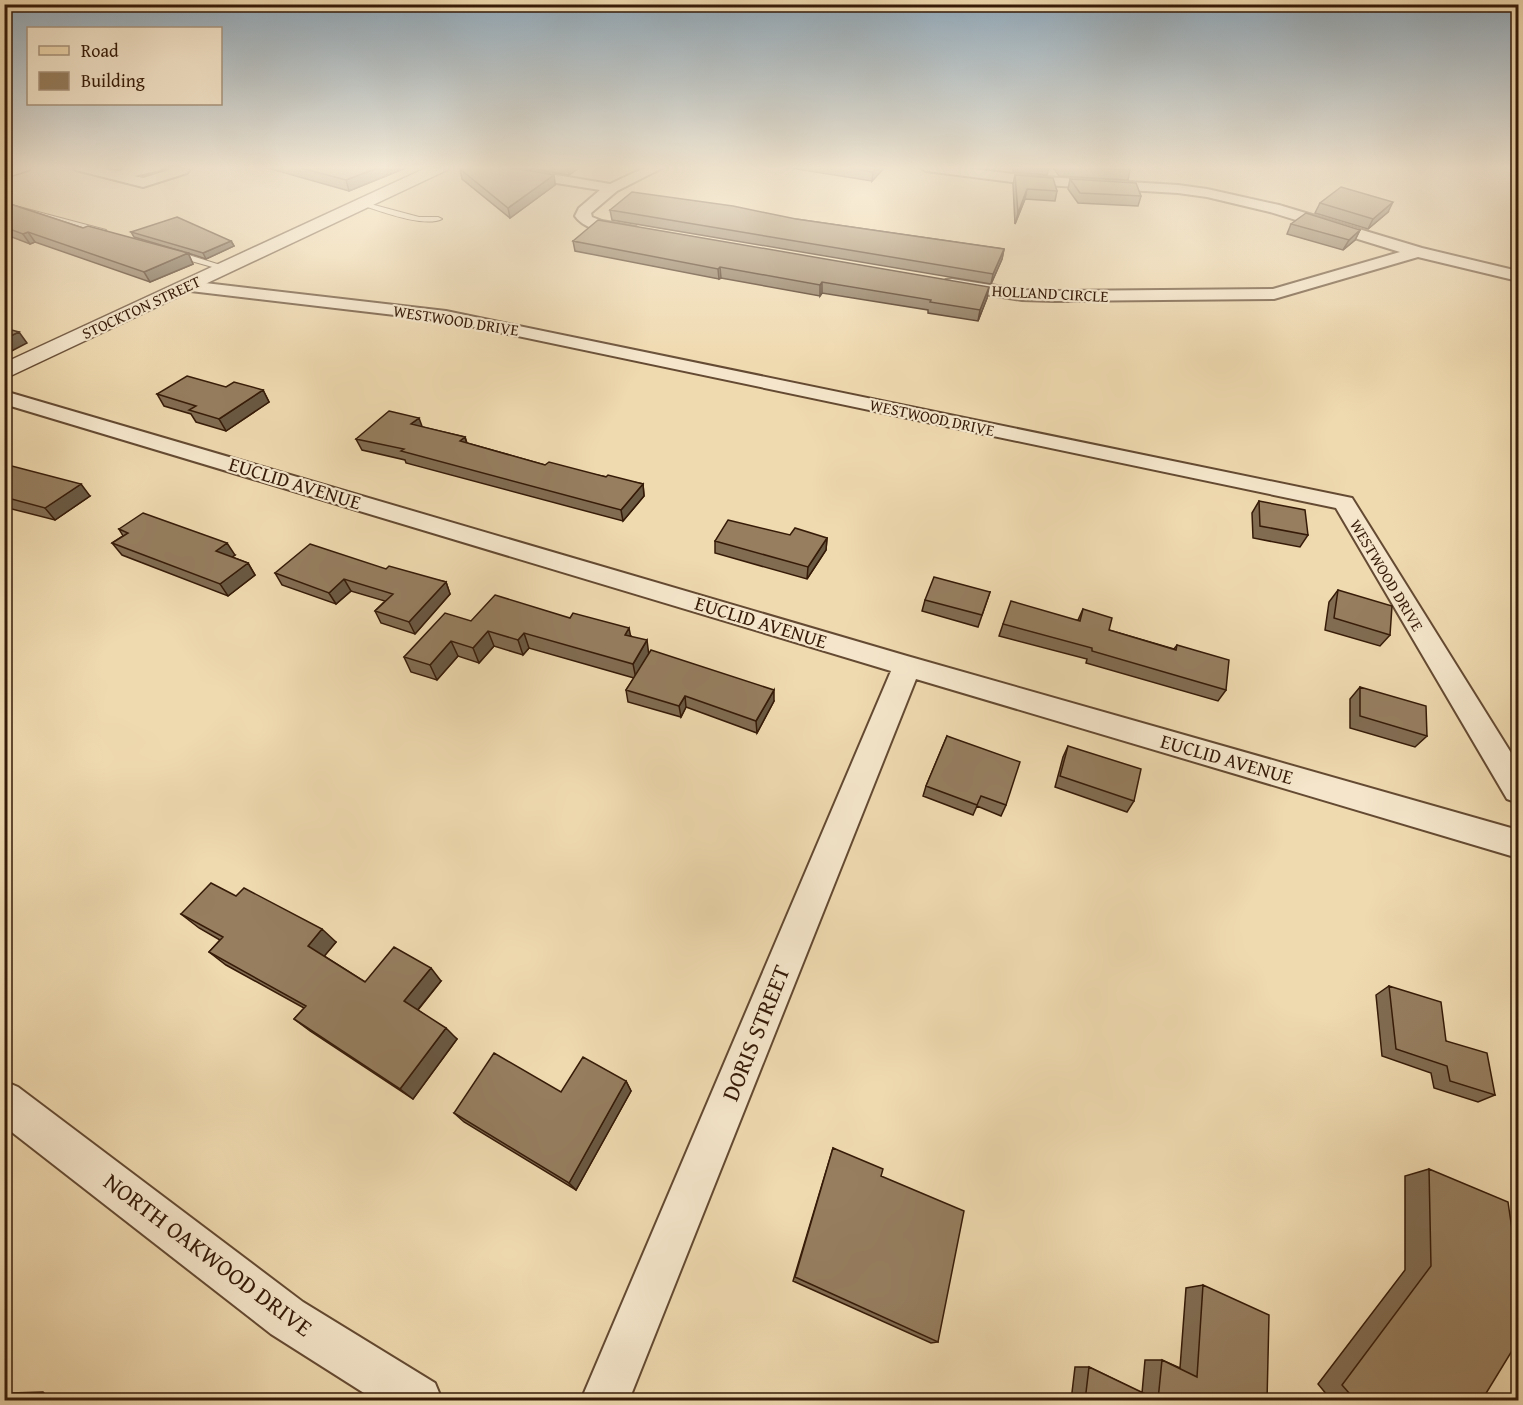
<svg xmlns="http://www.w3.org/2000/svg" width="1523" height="1405" viewBox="0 0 1523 1405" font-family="'Gentium Book Plus',serif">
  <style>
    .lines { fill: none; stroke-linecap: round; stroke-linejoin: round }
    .service-casing { stroke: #644a32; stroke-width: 2 }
    .minor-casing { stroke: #644a32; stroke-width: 4 }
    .tertiary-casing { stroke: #644a32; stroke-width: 3 }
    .primary-casing { stroke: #361b08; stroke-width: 3 }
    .service { fill: #f5e6cb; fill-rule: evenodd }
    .minor { fill: #f5e6cb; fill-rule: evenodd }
    .tertiary { fill: #f5e6cb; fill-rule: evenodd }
    .primary { fill: #efd9af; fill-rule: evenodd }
    .wall { fill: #816c52; stroke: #361b08; stroke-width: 1.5 }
    .shaded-wall { fill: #695842; stroke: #361b08; stroke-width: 1.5 }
    .building { fill: #967e5f; stroke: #361b08; stroke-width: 1.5 }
    .labels { text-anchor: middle; stroke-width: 4.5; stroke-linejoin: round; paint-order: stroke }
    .far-street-label { font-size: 16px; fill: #361b08; stroke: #f5e6cb }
    .street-label { font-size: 20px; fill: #361b08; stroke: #f5e6cb }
    .near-street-label { font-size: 24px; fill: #361b08; stroke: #f5e6cb }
  </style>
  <rect width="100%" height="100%" fill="#efd9af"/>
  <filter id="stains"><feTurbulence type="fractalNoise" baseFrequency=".00333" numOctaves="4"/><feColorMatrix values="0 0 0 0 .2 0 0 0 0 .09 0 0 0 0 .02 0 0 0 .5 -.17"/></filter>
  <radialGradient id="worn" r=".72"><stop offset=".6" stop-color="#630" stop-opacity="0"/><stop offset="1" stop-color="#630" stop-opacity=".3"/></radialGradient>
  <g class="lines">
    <defs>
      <path id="service" d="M363,202L419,217H438L442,219C424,228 380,211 361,205Z
        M4,203L106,230L107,232L103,234L4,207Z
        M170,251H176L230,268L223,270L170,255Z"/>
      <path id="minor" d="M74,167H100L117,171L135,167H163L161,170L134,176L143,178L169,170L166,167H187L189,170L187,173L143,187L76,170Z
        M474,167H508L610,184L646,167H664L617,191L591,213L592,217L602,221L636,227L639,230L636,233L631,235C612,231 587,233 575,216L579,208L600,190L481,171Z
        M919,167H960L1028,176L1178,185L1207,189L1279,205L1422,248L1518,271V281L1418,257L1274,299L1054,301L1022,300L952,289L946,288L944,284L946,280L952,279L1022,290L1054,291L1273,289L1400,252L1270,212L1207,197L1178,193L1028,184L926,171Z
        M188,281L446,311L1352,498L1518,764V803L1507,799L1336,508L446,321L182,290L180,286L182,282Z
        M4,391L907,656L1518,830V858L916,679L629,1400H581L891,671L4,404Z
        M4,1081L18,1087L303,1302L435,1383L442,1400H375L271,1334L4,1126Z"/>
      <path id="tertiary" d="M428,167H449L447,170L4,379V363Z"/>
      <path id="primary" d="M31,167L29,170L4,178V168Z"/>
    </defs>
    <use href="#service" class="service-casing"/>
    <use href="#minor" class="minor-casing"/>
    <use href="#tertiary" class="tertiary-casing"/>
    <use href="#primary" class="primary-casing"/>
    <use href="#service" class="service"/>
    <use href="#minor" class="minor"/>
    <use href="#tertiary" class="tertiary"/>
    <use href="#primary" class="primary"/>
  </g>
  <path class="wall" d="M264,167H408L349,191Z
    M523,167H580L569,175Z
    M784,167H885L872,181Z
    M1013,167H1049L1047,175L1013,172Z
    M1053,167H1129L1130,170L1128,180L1059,176Z
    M460,169L554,175L555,185L510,218L462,179Z
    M1015,175L1057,191L1055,201L1025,199L1015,224L1013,184Z
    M1070,179L1141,196L1138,206L1078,203L1068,189Z
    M4,202L83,228L184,252L134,237L131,232L231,241L234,246L206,259L188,253L193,264L150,282L35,242L30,244L4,234Z
    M1320,203L1388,212L1368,229L1315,213Z
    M610,210L796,219L1004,249L1002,259L991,284L612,220Z
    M1291,224L1360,230L1355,240L1343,250L1287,234Z
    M573,241L987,298L978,321L928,313V310L822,293L820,296L721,278L719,279L575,251Z
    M226,387L263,390L269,402L226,431L196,422L191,414L164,406L157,394Z
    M422,427L465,437L467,443L545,465L643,484L644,496L623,521L406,463L405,460L362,450L356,439Z
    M4,464L90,496L55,520L4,507Z
    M1259,501L1308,535L1300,547L1253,538L1252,513Z
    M119,529L235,555L232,557L248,563L255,575L228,596L122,555L112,543L123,536Z
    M790,535L827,538L826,550L807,579L715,553V541Z
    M386,569L446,582L450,594L415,634L381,623L375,611L385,601L351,591L336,604L282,585L275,573Z
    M1338,590L1390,635L1380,646L1325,630L1329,602Z
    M990,592L978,627L922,611L925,600Z
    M1083,609L1109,630L1174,649L1177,645L1226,690L1218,701L1086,663L1087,659L999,636L1003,624L1078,620Z
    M471,621L631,636L649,653L774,701L757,733L686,707L681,717L628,702L626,690L634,678L529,648L523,655L494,646L479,663L458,656L437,680L411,672L404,657Z
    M1360,687L1427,736L1415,747L1350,728V699Z
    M947,736L1006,805L1001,816L977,806L973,815L923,796L926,786Z
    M1068,746L1134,801L1127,812L1055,787L1063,757Z
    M236,896L336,942L324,956L365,982L441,981L418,1010L457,1039L413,1099L310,1031L294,1019L304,1008L226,965L209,952L220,940L199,928L181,914Z
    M1389,986L1446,1041L1495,1095L1478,1102L1434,1088L1431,1073L1382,1056L1376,995Z
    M626,1081L631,1091L576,1190L464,1122L454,1113L561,1092Z
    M833,1148L881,1176L938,1342L931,1343L793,1281Z
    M1429,1169L1485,1395L1491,1401H1332L1318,1384L1405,1270V1176Z
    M1203,1285L1267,1401H1071L1075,1367H1089L1142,1393L1145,1360H1162L1180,1368L1186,1288Z"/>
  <path class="shaded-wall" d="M380,167H408L349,191L346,180Z
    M568,167H580L569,175Z
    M877,167H885L872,181L873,172Z
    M554,175L555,185L510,218L508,208Z
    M1027,189L1025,199L1015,224L1018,213Z
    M1393,202L1388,212L1368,229L1373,219Z
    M1360,230L1355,240L1343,250L1349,240Z
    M28,232L35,242L30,244L23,234Z
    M231,241L234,246L206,259L203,253Z
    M1004,249L1002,259L991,284L993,274Z
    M188,253L193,264L150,282L144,272Z
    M720,267L721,278L719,279L718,269Z
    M822,282V293L820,296V285Z
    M989,287L987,298L978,321L980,310Z
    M19,332L27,343L4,355V339Z
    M263,390L269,402L226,431L219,419Z
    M419,418L423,429L411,424Z
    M465,437L468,449L460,441Z
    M81,484L90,496L55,520L45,508Z
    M643,484L644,496L623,521L621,510Z
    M827,538L826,550L807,579L808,567Z
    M227,543L235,555L224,563L216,551Z
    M248,563L255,575L228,596L220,584Z
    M344,579L351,591L336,604L329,593Z
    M446,582L450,594L415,634L409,622Z
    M629,628L632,643L625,635Z
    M488,631L494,646L479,663L473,648Z
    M524,633L529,648L523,655L518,640Z
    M647,640L649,656L636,679L633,664Z
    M451,641L458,656L437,680L430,665Z
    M774,690V701L757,733L756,721Z
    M685,696L686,707L681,717L679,706Z
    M322,929L336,942L322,959L308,946Z
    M431,968L441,981L415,1013L404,1001Z
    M446,1028L457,1039L413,1099L400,1089Z
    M626,1081L631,1091L576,1190L569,1183Z
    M43,1392L52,1401H20L11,1393Z"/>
  <path class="building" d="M297,167H380L346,180Z
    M463,167H508L554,175L508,208L460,169Z
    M845,167H877L873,172Z
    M1077,167H1129L1130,170Z
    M1015,175L1053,178L1057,191L1027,189L1018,213Z
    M1070,179L1136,183L1141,196L1080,193Z
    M1341,187L1393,202L1373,219L1320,203Z
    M632,192L733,206L796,219L1004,249L993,274L610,210Z
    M4,202L83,228L88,226L188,253L144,272L28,232L23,234L4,227Z
    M1306,213L1360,230L1349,240L1291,224Z
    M177,217L231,241L203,253L131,232Z
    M598,220L989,287L980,310L930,302L931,300L822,282L820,285L720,267L718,269L573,241Z
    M4,328L19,332L4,339Z
    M187,376L226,387L234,382L263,390L219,419L189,410L196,406L157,394Z
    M389,411L419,418L411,424L465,437L460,441L545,465L549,462L606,477L608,475L643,484L621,510L401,451L404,449L356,439Z
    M4,464L81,484L45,508L4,497Z
    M1259,501L1305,510L1308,535L1260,526Z
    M143,513L227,543L216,551L248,563L220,584L112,543L128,533L119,529Z
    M728,520L790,535L795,528L827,538L808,567L715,541Z
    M310,544L386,569L389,566L446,582L409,622L375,611L393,594L344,579L329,593L275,573Z
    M934,577L990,592L982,615L925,600Z
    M1338,590L1392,606L1390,635L1334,618Z
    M495,595L570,618L573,613L629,628L625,635L647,640L633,664L524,633L518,640L488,631L473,648L451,641L430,665L404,657L445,613L471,621Z
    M1011,601L1080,621L1083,609L1112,618L1109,630L1176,650L1177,645L1229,660L1226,690L1092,651V648L1003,624Z
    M651,650L774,690L756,721L685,696L679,706L626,690Z
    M1360,687L1426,706L1427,736L1360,716Z
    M947,736L1020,762L1006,805L981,796L977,805L926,786Z
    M1068,746L1141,769L1134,801L1060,776Z
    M211,883L236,896L244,888L322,929L308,946L365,982L394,947L431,968L404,1001L446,1028L400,1089L294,1019L306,1006L209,952L223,937L181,914Z
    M1389,986L1441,1002L1446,1041L1487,1053L1495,1095L1450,1081L1447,1066L1396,1049Z
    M494,1053L561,1092L583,1057L626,1081L569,1183L454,1113Z
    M833,1148L883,1169L881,1176L964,1211L938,1342L795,1277Z
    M1429,1169L1508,1202L1518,1271V1341L1485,1395L1491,1401H1356L1342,1385L1431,1266Z
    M1203,1285L1269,1315L1267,1401H1085L1089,1367L1158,1400L1162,1360L1197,1377Z
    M11,1393L20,1401H5Z"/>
  <linearGradient id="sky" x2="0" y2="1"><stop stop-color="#91a9ba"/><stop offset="0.46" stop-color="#f8eedb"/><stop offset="1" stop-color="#f8eedb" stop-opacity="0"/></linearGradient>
  <rect width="1523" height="364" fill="url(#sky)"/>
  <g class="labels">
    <g class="far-street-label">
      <text transform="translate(1050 293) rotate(3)" y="6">HOLLAND CIRCLE</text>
      <text transform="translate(141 307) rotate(-25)" y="6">STOCKTON STREET</text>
      <text transform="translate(456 320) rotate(9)" y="6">WESTWOOD DRIVE</text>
      <text transform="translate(932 417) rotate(12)" y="6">WESTWOOD DRIVE</text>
      <text transform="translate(1387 575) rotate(59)" y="6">WESTWOOD DRIVE</text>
    </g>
    <g class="street-label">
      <text transform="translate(295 483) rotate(17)" y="7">EUCLID AVENUE</text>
      <text transform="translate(761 622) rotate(17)" y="7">EUCLID AVENUE</text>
      <text transform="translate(1227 759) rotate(16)" y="7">EUCLID AVENUE</text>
    </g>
    <g class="near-street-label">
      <text transform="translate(756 1033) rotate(-68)" y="8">DORIS STREET</text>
      <text transform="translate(208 1255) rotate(37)" y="8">NORTH OAKWOOD DRIVE</text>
    </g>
  </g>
  <rect width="1523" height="1405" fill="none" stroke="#efd9af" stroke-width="24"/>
  <rect x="6" y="6" width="1511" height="1393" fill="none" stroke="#361b08" stroke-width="3"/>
  <rect x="12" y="12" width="1499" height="1381" fill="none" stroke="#361b08" stroke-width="1.5"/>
  <rect x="27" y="27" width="195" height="78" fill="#f5e6cb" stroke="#a9957d" stroke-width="1.5"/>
  <rect x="39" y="46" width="30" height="9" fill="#efd9af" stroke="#a9957d" stroke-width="1.5"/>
  <text x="81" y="57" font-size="18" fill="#361b08">Road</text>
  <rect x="39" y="72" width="30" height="18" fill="#967e5f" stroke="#a9957d" stroke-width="1.5"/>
  <text x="81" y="87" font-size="18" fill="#361b08">Building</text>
  <rect width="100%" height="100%" filter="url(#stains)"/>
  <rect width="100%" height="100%" fill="url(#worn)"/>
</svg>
